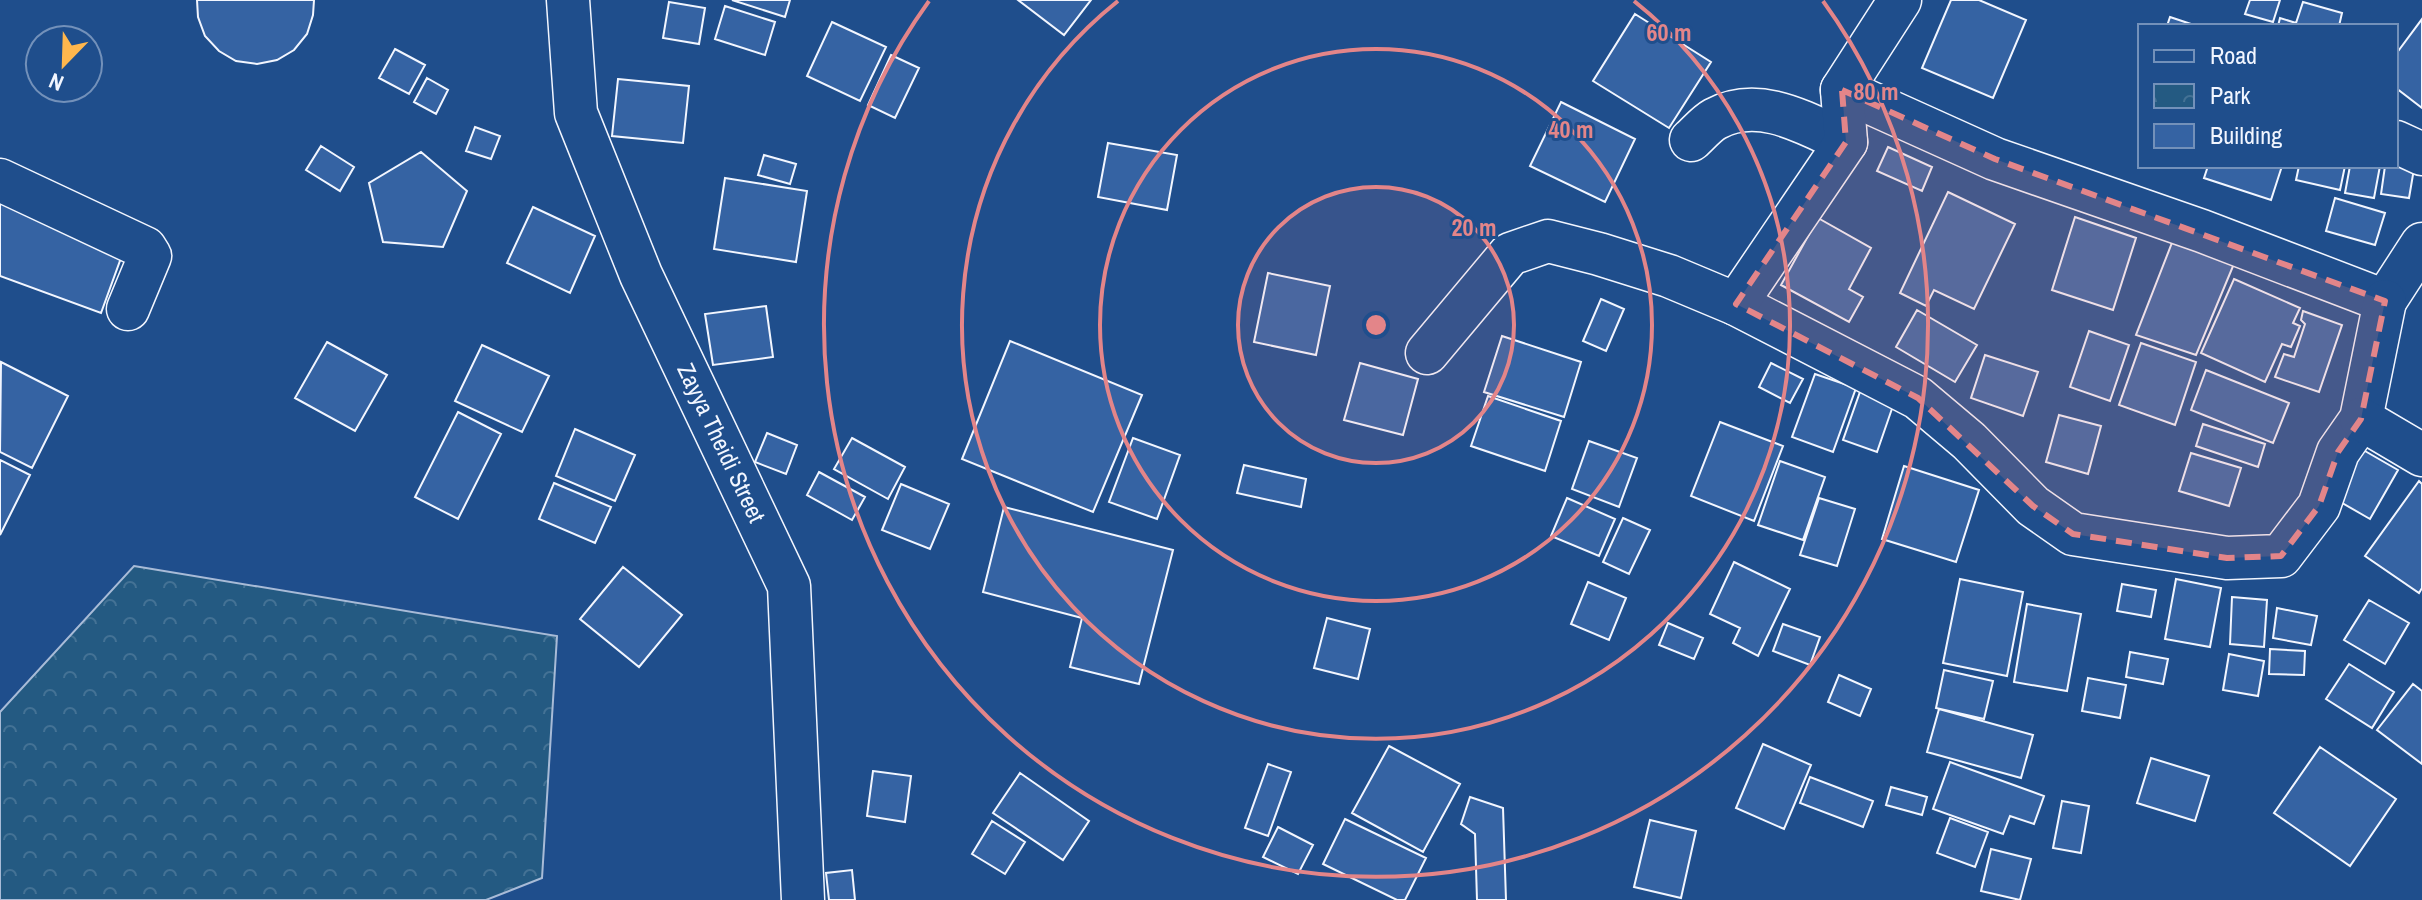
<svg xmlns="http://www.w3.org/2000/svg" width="2422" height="900" viewBox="0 0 2422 900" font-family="'Archivo Narrow',sans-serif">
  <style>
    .park { fill: url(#park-crowns); stroke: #a8bbd7; stroke-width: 2 }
    .building { fill: #3563a3; stroke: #f2f6ff; stroke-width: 2 }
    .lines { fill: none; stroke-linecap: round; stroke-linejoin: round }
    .street-casing { stroke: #f2f6ff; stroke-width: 45 }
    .street { stroke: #1f4e8c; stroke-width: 42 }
    .marked { fill: #e38589; fill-opacity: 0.2; stroke: #e38589; stroke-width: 6; stroke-dasharray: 16 10; stroke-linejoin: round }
    .ring { fill: none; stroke: #e38589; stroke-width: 4 }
    .labels { text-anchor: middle; stroke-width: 6; stroke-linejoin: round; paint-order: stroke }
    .street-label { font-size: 24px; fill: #f2f6ff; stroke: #1f4e8c }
    .centre { fill: #e38589; stroke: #1f4e8c; stroke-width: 4 }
    .ring-label { font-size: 24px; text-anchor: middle; font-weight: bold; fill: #e38589; stroke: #1f4e8c; stroke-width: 6; stroke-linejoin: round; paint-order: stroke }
  </style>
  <defs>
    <pattern id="park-crowns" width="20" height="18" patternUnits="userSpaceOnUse" patternTransform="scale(2)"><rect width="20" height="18" fill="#245a82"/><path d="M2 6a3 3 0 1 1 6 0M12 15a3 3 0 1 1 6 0" fill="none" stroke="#447295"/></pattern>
  </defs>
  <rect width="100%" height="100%" fill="#1f4e8c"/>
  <path class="park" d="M134,566L557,636L542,878L486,900H0V712Z"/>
  <path class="building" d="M197,0H314L313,15L307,34L294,50L277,60L257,64L236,61L219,51L205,36L198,17Z
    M732,0H790L785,17Z
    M1018,0H1091L1064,35Z
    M1951,0H1979L2026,20L1993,98L1922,68Z
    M2250,0H2280L2273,22L2245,14Z
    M669,2L705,8L699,44L663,38Z
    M2303,2L2342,13L2339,26H2278L2280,18L2296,23Z
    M725,6L775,22L765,55L715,39Z
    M1635,14L1711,62L1669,128L1593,81Z
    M2170,17L2197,26H2167Z
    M2422,19V108L2396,88V54Z
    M832,22L886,47L860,101L807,76Z
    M395,49L425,65L409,94L379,78Z
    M891,55L919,68L895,118L868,105Z
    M427,78L448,90L436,114L414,102Z
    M618,79L689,86L683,143L612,136Z
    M1561,102L1635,139L1605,202L1530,166Z
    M475,127L500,136L491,159L466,151Z
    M1108,143L1177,155L1167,210L1098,197Z
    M321,146L354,167L340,191L306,170Z
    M1888,147L1932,167L1922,191L1877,171Z
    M421,152L467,191L443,247L383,242L369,183Z
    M2396,153L2416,157L2409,198L2381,194L2385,166H2396Z
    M764,155L796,164L790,184L758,175Z
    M2208,166H2282L2271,200L2204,178Z
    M2299,166H2345L2340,190L2296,180Z
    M2350,166H2380L2374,198L2345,193Z
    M725,178L807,191L796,262L714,249Z
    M1948,192L2015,224L1974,309L1934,290L1926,306L1900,293Z
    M2335,198L2385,213L2375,245L2326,231Z
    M0,202L125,247L101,313L0,276Z
    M533,207L595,236L570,293L507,263Z
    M2075,217L2136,238L2113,310L2052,290Z
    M1818,218L1871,248L1849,289L1863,297L1849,322L1781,285Z
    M2175,235L2236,259L2196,355L2136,335Z
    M1268,273L1330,286L1316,355L1254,342Z
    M2234,279L2300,308L2293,323L2300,326L2291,347L2282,344L2265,382L2201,353Z
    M1601,299L1624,309L1606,351L1583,341Z
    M766,306L773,357L713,365L705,314Z
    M1917,310L1977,345L1955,382L1896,347Z
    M2303,311L2342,325L2319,392L2275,377L2284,354L2294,357L2305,324L2301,320Z
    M2089,331L2129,345L2110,401L2070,387Z
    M1502,336L1581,362L1564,417L1484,392Z
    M1010,341L1142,395L1093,512L962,459Z
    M327,342L387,375L355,431L295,398Z
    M2141,343L2196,362L2175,425L2119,405Z
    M482,345L549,376L522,432L455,401Z
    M1985,355L2038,372L2023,416L1971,398Z
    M1,362L68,396L32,468L0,452Z
    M1360,363L1418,379L1403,435L1344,420Z
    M1771,363L1803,379L1790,403L1759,387Z
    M2206,370L2289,403L2273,443L2191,410Z
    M1815,374L1856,388L1833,452L1792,437Z
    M1861,389L1895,400L1877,452L1843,440Z
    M1488,396L1561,421L1545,471L1471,446Z
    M458,412L501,434L458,519L415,497Z
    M2059,415L2101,426L2088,474L2046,462Z
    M1720,422L1783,446L1754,521L1691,496Z
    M2203,424L2265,444L2258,467L2196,446Z
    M575,429L635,455L615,501L556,476Z
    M767,433L797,445L786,474L755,462Z
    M852,438L905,467L888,499L834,469Z
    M1133,438L1180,455L1157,519L1109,502Z
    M1589,441L1637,458L1619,507L1572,489Z
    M2358,447L2398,470L2370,519L2330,496Z
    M2191,453L2241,468L2229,506L2179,491Z
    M0,460L30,475L0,535Z
    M1780,461L1825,477L1803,540L1758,525Z
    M1244,465L1306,479L1301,507L1237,493Z
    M1904,466L1979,490L1956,562L1882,539Z
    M819,472L865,497L852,520L807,495Z
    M2419,481L2422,484V588L2419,593L2365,556Z
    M554,483L611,507L595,543L539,519Z
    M901,484L949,504L930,549L882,530Z
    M1567,498L1615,519L1599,556L1551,536Z
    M1819,498L1855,509L1837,566L1800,555Z
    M1004,507L1173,550L1139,684L1070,667L1082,618L983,592Z
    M1623,518L1650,530L1629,574L1603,562Z
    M1734,562L1790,589L1758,656L1733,643L1740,628L1710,614Z
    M623,567L682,615L639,667L580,619Z
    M1960,579L2023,592L2007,676L1943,663Z
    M2176,579L2221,588L2210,647L2165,639Z
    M1588,582L1626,598L1609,640L1571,624Z
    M2122,584L2156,590L2151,617L2117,611Z
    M2232,597L2267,600L2264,647L2230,644Z
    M2369,600L2409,623L2385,664L2344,640Z
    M2027,604L2081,614L2067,691L2014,682Z
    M2277,608L2317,616L2311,645L2273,638Z
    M1327,618L1370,629L1358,679L1314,668Z
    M1668,623L1703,638L1694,659L1659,645Z
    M1783,624L1820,637L1810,665L1773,651Z
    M2270,649L2305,651L2304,675L2269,674Z
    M2130,652L2168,659L2163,684L2126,677Z
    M2229,654L2264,661L2258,696L2223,690Z
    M2349,664L2394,692L2372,728L2326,699Z
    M1944,670L1993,681L1984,719L1936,708Z
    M1839,675L1871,689L1860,716L1828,702Z
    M2088,678L2126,685L2120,718L2082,711Z
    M2413,684L2422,691V764L2377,730Z
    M1939,709L2033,735L2021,778L1927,752Z
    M1763,744L1811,765L1784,829L1736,808Z
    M1389,746L1460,784L1423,852L1352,813Z
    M2320,747L2396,799L2350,866L2274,813Z
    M2151,758L2209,776L2195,821L2137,803Z
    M1950,762L2044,796L2034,824L2010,816L2003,834L1933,809Z
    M1268,764L1291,772L1268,836L1245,828Z
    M873,771L911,776L905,822L867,816Z
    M1020,773L1089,821L1063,860L993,813Z
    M1810,777L1873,801L1863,827L1800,803Z
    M1891,787L1927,797L1922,815L1886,805Z
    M1470,797L1503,808L1506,900H1477L1475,834L1461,824Z
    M2062,801L2089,806L2081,853L2053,848Z
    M1950,818L1988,832L1975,867L1937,853Z
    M1345,819L1426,858L1405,900H1397L1323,864Z
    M1650,820L1696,831L1681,898L1634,887Z
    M992,821L1025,842L1005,874L972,854Z
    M1278,827L1313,845L1298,874L1263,857Z
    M1991,849L2031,859L2020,900L1981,891Z
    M852,870L855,900H829L826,873Z"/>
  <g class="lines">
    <defs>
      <g id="street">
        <path id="s1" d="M568,0L576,113L641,275L789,586L803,900"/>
        <path d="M1842,90L1995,159L2202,231L2385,301L2422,244"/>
        <path d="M1691,140C1698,134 1706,124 1715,119C1759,95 1805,123 1846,142"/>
        <path d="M2396,142L2422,154"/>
        <path d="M0,180L145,248L150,256L128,309"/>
        <path d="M1736,304L1918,398L1969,441L2033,506L2073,534L2227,558L2281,556L2319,506L2338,452L2361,419L2385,301"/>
        <path d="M1427,353L1510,254L1548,241L1599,254L1669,276L1736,304L1846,142L1842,90L1900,0"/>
        <path d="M2361,419L2422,455"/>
      </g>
    </defs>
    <use href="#street" class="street-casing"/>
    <use href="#street" class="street"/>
  </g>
  <path class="marked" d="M1842,90L1995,159L2385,301L2361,419L2338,452L2319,506L2281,556L2227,558L2073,534L2033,506L1918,398L1736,304L1846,142Z"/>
  <circle cx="1376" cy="325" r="138" fill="#e38589" fill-opacity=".12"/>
  <g class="ring">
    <circle cx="1376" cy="325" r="138"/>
    <circle cx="1376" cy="325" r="276"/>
    <path d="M1634 1A414 414 0 1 1 1118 1"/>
    <path d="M1823 1A552 552 0 1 1 929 1"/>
  </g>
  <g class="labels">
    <g class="street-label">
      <text dy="8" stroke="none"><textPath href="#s1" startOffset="474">Zayya Theidi Street</textPath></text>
    </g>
  </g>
  <circle cx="1376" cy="325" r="12" class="centre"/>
  <g class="ring-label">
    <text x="1669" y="41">60 m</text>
    <text x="1876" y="100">80 m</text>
    <text x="1571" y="138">40 m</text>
    <text x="1474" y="236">20 m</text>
  </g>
  <rect x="2138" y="24" width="260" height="144" fill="#1f4e8c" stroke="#7391ba" stroke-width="2"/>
  <rect x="2154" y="50" width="40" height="12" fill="#1f4e8c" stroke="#7391ba" stroke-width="2"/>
  <text x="2210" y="64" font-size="24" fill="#f2f6ff">Road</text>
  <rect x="2154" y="84" width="40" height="24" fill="url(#park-crowns)" stroke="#7391ba" stroke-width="2"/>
  <text x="2210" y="104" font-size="24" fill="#f2f6ff">Park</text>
  <rect x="2154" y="124" width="40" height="24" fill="#3563a3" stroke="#7391ba" stroke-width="2"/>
  <text x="2210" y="144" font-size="24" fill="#f2f6ff">Building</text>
  <g transform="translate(64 64) rotate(203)"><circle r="38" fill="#1f4e8c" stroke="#7391ba" stroke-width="2"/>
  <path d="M0-6L14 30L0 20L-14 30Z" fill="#ffb74d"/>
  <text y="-12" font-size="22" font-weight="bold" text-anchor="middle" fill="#f2f6ff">N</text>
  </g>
</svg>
